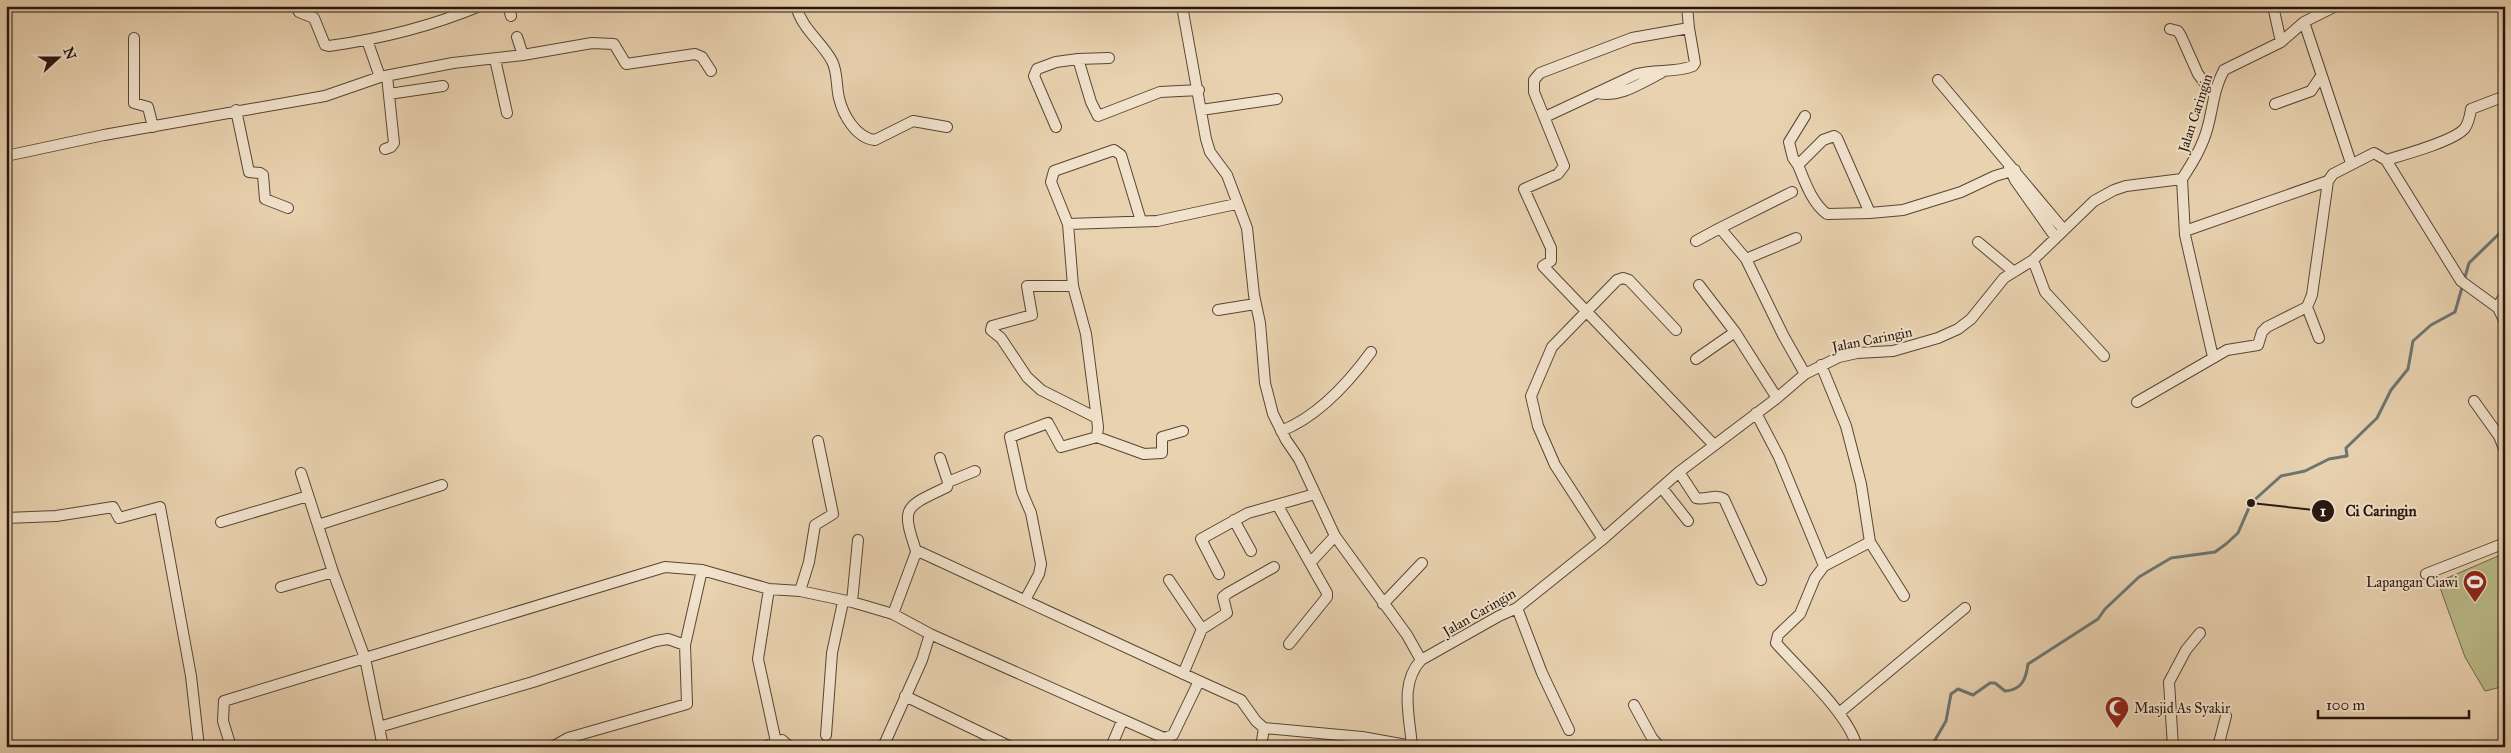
<svg xmlns="http://www.w3.org/2000/svg" width="2511" height="753" viewBox="0 0 2511 753" font-family="'IM FELL Great Primer',serif">
  <style>
    .green { fill: #babb89; stroke: #70684c }
    .lines { fill: none; stroke-linecap: round; stroke-linejoin: round }
    .stream { stroke: #6c7572; stroke-width: 3 }
    .street-casing { stroke: #584536; stroke-width: 12 }
    .street { stroke: #f1e2cc; stroke-width: 10 }
    .labels { text-anchor: middle; stroke-width: 4; stroke-linejoin: round; paint-order: stroke }
    .street-label { font-size: 14px; fill: #27160e; stroke: #f1e2cc }
    .poi-label { font-size: 14px; fill: #27160e; stroke: #f1e2cc; text-anchor: end }
    .leader { fill: none; stroke: #27160e; stroke-width: 2 }
    .callout-dot { fill: #27160e; stroke: #f1e2cc; stroke-width: 2 }
    .mark-label { font-size: 15px; text-anchor: middle; font-weight: bold; fill: #fff }
    .callout-label { font-size: 15px; text-anchor: middle; font-weight: bold; fill: #27160e; stroke: #f1e2cc; stroke-width: 4; stroke-linejoin: round; paint-order: stroke }
  </style>
  <rect width="100%" height="100%" fill="#e9d2b0"/>
  <filter id="stains"><feTurbulence type="fractalNoise" baseFrequency=".004" numOctaves="4"/><feColorMatrix values="0 0 0 0 .2 0 0 0 0 .09 0 0 0 0 .02 0 0 0 .5 -.17"/></filter>
  <radialGradient id="worn" r=".72"><stop offset=".6" stop-color="#630" stop-opacity="0"/><stop offset="1" stop-color="#630" stop-opacity=".3"/></radialGradient>
  <path class="green" d="M2505,553V686L2485,691L2465,657L2438,582Z"/>
  <g class="lines">
    <path class="stream" d="M1931,747L1946,721L1951,694L1958,689L1973,695L1990,683H1995L2005,691C2022,690 2026,679 2028,664L2098,619L2105,609L2139,577L2171,558L2215,552L2226,544L2238,533L2251,503L2281,476L2305,471L2329,459L2347,456L2346,448L2377,418L2391,390L2408,369L2413,341L2431,325L2455,312L2469,263L2505,228"/>
    <defs>
      <path id="street" d="M296,6L299,12L314,18L325,45L329,46C380,39 432,26 480,6
        M508,6L511,16
        M796,6C802,29 821,41 832,61C838,73 836,86 839,98C843,115 856,138 875,140L913,121L947,127
        M1182,6L1206,139L1210,152L1227,175L1247,228L1254,295L1260,323L1265,383L1273,414L1286,440L1299,459L1335,536L1407,635L1421,660
        M1687,6L1689,28L1632,38L1540,73L1534,80V92L1564,166L1558,174L1524,189L1551,248V261L1543,266L1714,445
        M2273,6L2281,42
        M2304,22L2351,163
        M2170,29L2178,31L2181,36L2198,74L2214,95
        M517,37L523,55
        M134,38V103L148,107L153,127
        M367,40L380,77
        M495,59L507,113
        M1078,59L1109,58
        M1938,80L2064,230
        M1597,93C1620,98 1641,83 1661,73
        M389,94L443,86
        M2275,104L2311,91L2321,76
        M236,110L249,172L260,173L263,175L265,199L288,208
        M1201,110L1277,99
        M1545,117L1637,74C1656,69 1675,73 1693,66L1695,63L1689,28
        M1056,127L1034,76L1037,69L1056,62L1078,59L1091,102L1098,116L1160,92L1199,90
        M1834,136L1837,138L1870,213L1827,214C1812,203 1805,182 1798,165L1823,140Z
        M385,149L391,147L394,143L387,76
        M6,156L104,135L325,96L380,77L453,63L523,55L592,43L614,44L626,64L695,54L702,57L711,71
        M2386,160L2461,281L2498,308L2505,322
        M1798,165L1793,158L1789,142L1805,116
        M2009,167L2015,180L2056,238
        M2182,179L2185,235L2213,357
        M1792,192L1720,228L1746,259L1783,335L1805,374
        M1870,213L1903,210L1961,192L1995,176L2015,170
        M1068,224L1157,221L1236,204
        M2185,231L2328,181
        M1696,241L1720,228
        M1978,242L2014,272
        M1746,259L1796,238
        M2033,260L2045,292L2104,356
        M1699,285L1735,332
        M1073,286H1027L1032,315L992,326L991,330L1001,338L1027,377L1041,390L1097,418
        M2501,301L2505,296
        M2307,307L2319,338
        M1218,310L1255,304
        M1696,359L1735,332L1777,398
        M1821,365L1846,426L1861,484L1870,542L1824,566L1815,578L1800,614L1778,635L1776,643C1799,669 1847,713 1856,744L1853,747
        M2474,401L2499,436L2505,451
        M2137,402L2227,350L2258,345L2262,332L2267,327L2307,307L2312,295L2328,181L2333,174L2374,153L2386,160C2403,155 2455,141 2465,128C2469,122 2470,116 2471,109L2505,96
        M1756,413L1779,457L1824,566
        M1281,431C1317,417 1349,382 1371,352
        M1097,437L1098,427L1086,334L1073,286L1068,224L1051,182L1054,171L1114,150L1121,155L1141,221
        M940,458L948,482L975,471
        M1679,472L1696,498C1706,501 1714,493 1724,499L1761,580
        M301,473L333,572
        M1662,488L1688,521
        M1278,506L1310,563
        M6,518L56,516L113,507L119,518L160,507L191,676L199,747
        M1234,520L1251,551
        M221,522L308,496
        M318,525L442,485
        M1603,539L1555,465L1538,426L1531,396L1552,347L1617,280L1623,278L1629,280L1676,330
        M1870,542L1904,596
        M917,554C901,506 903,508 947,487L948,482
        M1219,574L1201,539L1248,513L1315,494
        M2426,574L2505,543
        M1169,580L1202,629
        M769,589L758,659L776,742
        M800,591L809,562L815,525L833,514L818,441
        M1025,600L1039,574L1041,564L1031,513L1022,492L1010,437L1048,423L1061,447L1097,437L1144,454L1162,453V437L1183,431
        M852,602L858,540
        M1383,604L1422,563
        M1517,608L1542,673L1569,730
        M1289,644L1327,597V593L1310,563L1335,536
        M1183,674L1202,629L1227,613L1223,597L1228,593L1274,567
        M1199,681L1241,700L1256,721L1264,728L1362,737L1412,746
        M905,696L1011,747
        M1634,705L1652,738L1660,747
        M1839,713L1965,608
        M379,727L533,682L656,641L668,639L685,645
        M826,735L832,653L843,602
        M231,747L223,721L224,701L365,658L333,572L281,587
        M383,747L365,658L665,567L702,570L769,589L800,591L852,602L893,614
        M552,747L568,738L687,704L685,645L702,570
        M764,747L782,740L790,747
        M883,747L922,660L930,634L1164,738L1173,735L1199,681L920,552L915,555L893,614L930,634
        M1111,747L1122,721
        M1261,747L1264,728
        M1412,747C1410,717 1399,684 1421,660L1499,616L1517,608L1603,539L1679,472L1777,398L1805,374L1839,357L1857,353L1893,351L1938,338L1958,329L1971,319L2004,278L2033,260L2094,201L2114,190L2126,186L2182,179C2193,162 2203,146 2208,126C2213,107 2214,88 2224,70L2281,42L2304,22L2336,6
        M2173,747L2169,682L2186,650L2200,633
        M2218,747L2226,716"/>
    </defs>
    <use href="#street" class="street-casing"/>
    <use href="#street" class="street"/>
  </g>
  <defs>
    <symbol id="stadium-pin" viewBox="-11 -11 22 30"><path d="M0 17L-7.5 6A9.5 9.5 0 1 1 7.5 6Z" fill="#8f2418" stroke="#f1e2cc"/><path d="M0-5a6.5 5 0 1 0 0 10a6.5 5 0 1 0 0-10ZM-3.5-1.8h7v3.6h-7Z" fill="#fff"/></symbol>
    <symbol id="mosque-pin" viewBox="-11 -11 22 30"><path d="M0 17L-7.5 6A9.5 9.5 0 1 1 7.5 6Z" fill="#8f2418" stroke="#f1e2cc"/><path d="M3.5-4.9A6 6 0 1 0 3.5 4.9A5 5 0 1 1 3.5-4.9Z" fill="#fff"/></symbol>
  </defs>
  <g fill-rule="evenodd">
    <use href="#stadium-pin" x="2461" y="568" width="28" height="38"/>
    <use href="#mosque-pin" x="2103" y="694" width="28" height="38"/>
  </g>
  <g class="labels">
    <g class="street-label">
      <text transform="translate(2195 113) rotate(-72)" y="5">Jalan Caringin</text>
      <text transform="translate(1872 339) rotate(-11)" y="5">Jalan Caringin</text>
      <text transform="translate(1479 612) rotate(-30)" y="5">Jalan Caringin</text>
    </g>
    <g class="poi-label">
      <text x="2458" y="587">Lapangan Ciawi</text>
      <text x="2134" y="713" text-anchor="start">Masjid As Syakir</text>
    </g>
  </g>
  <path class="leader" d="M2251 503L2323 511"/>
  <g class="callout-dot">
    <circle cx="2251" cy="503" r="5"/>
    <circle cx="2323" cy="511" r="12"/>
  </g>
  <g class="mark-label">
    <text x="2323" y="516">1</text>
  </g>
  <g class="callout-label">
    <text x="2381" y="516">Ci Caringin</text>
  </g>
  <rect width="2511" height="753" fill="none" stroke="#e9d2b0" stroke-width="25"/>
  <rect x="8" y="8" width="2496" height="738" fill="none" stroke="#27160e" stroke-width="2.5"/>
  <rect x="12" y="12" width="2486" height="728" fill="none" stroke="#27160e"/>
  <g transform="translate(58 58) rotate(69)" stroke="#f1e2cc" stroke-width="4" paint-order="stroke">
  <path d="M0-4L9 19L0 12L-9 19Z" fill="#27160e"/>
  <text y="-8" font-size="14" font-weight="bold" text-anchor="middle" fill="#27160e">N</text>
  </g>
  <path d="M2318 710v8h151v-8" fill="none" stroke="#27160e" stroke-width="2.5"/>
  <text x="2326" y="710" font-size="15" fill="#27160e" stroke="#f1e2cc" stroke-width="4" paint-order="stroke">100 m</text>
  <rect width="100%" height="100%" filter="url(#stains)"/>
  <rect width="100%" height="100%" fill="url(#worn)"/>
</svg>
